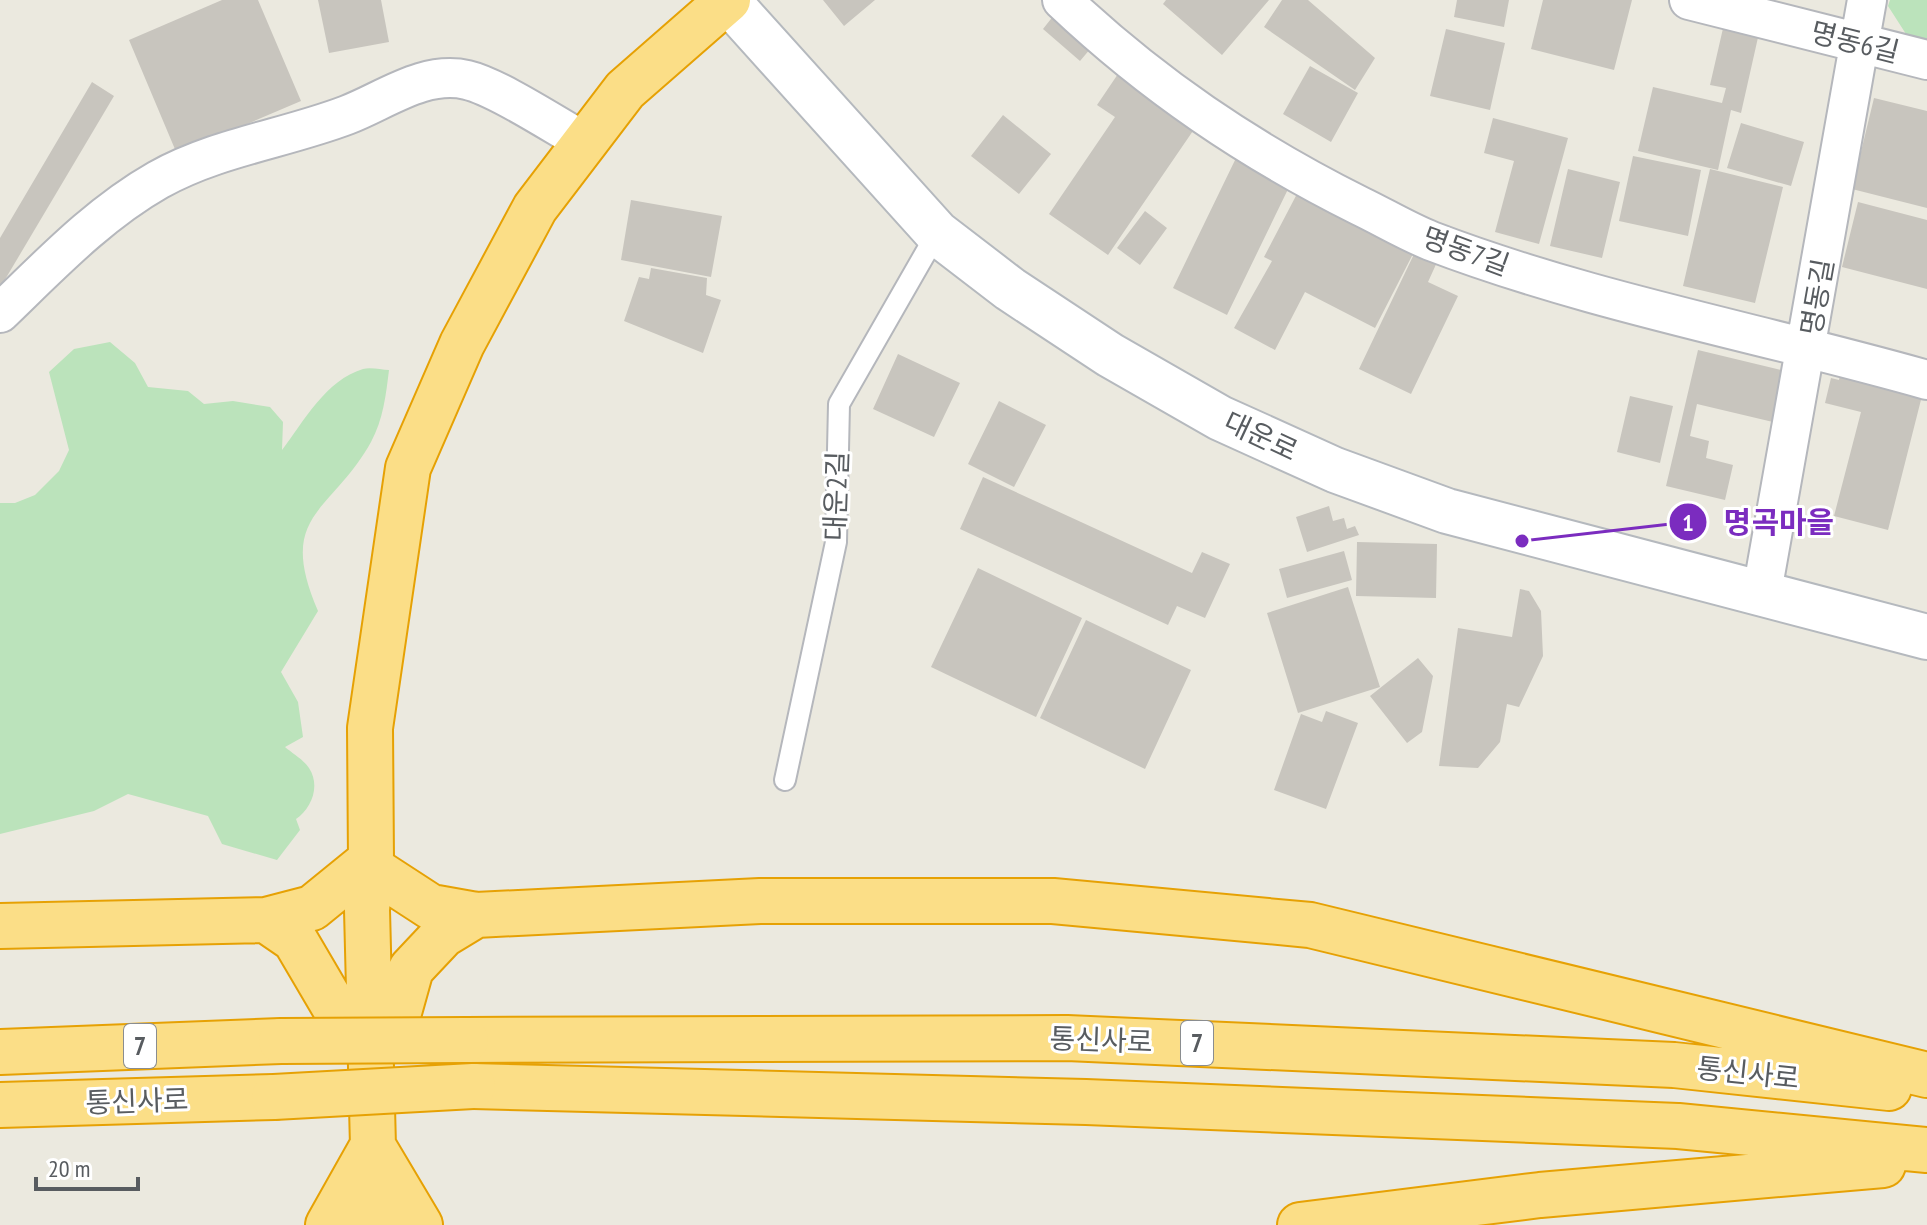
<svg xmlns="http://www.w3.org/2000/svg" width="1927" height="1225" viewBox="0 0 1927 1225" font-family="'PT Sans Narrow','Noto Sans KR',sans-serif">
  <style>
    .green { fill: #bbe3bb }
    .building { fill: #c8c5be }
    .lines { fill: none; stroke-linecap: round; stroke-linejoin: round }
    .lane-casing { stroke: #b5b7bc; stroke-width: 24 }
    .street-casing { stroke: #b5b7bc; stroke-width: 42 }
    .secondary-casing { stroke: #b5b9be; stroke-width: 48 }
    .highway-casing { stroke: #e6a104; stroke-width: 48 }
    .lane { stroke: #fff; stroke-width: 20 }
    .street { stroke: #fff; stroke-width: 38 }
    .secondary { stroke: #fff; stroke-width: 44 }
    .highway { stroke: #fbde87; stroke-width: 44 }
    .highway-bridge-casing { stroke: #e6a104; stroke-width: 48; stroke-linecap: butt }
    .highway-bridge { stroke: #fbde87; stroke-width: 44 }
    .labels { text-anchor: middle; stroke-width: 6; stroke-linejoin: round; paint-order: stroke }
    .shield { fill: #fff; stroke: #8a8d90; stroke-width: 2 }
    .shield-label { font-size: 26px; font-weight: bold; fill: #585c60 }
    .street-label { font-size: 28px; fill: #585c60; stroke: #fff }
    .leader { fill: none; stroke: #7b2cbf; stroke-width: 3 }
    .callout-dot { fill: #7b2cbf; stroke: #fff; stroke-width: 3 }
    .mark-label { font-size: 24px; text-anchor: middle; font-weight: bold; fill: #fff }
    .callout-label { font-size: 30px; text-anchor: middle; font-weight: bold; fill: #7b2cbf; stroke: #fff; stroke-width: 6; stroke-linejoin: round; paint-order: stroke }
  </style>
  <rect width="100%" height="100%" fill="#ebe9df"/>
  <path class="green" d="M1890,0H1927V39L1906,34L1888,6Z
    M110,342L135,363L148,387L188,391L204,404L233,401L270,407L283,422L282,450C304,421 326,380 363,369C371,367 382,370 389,370C386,395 383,420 371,442C330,515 276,513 318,611L281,672L298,702L303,737L285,747C292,753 304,760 309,768C321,786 311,809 296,819L300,830L277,860L222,844L208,816L128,794L94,811L0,834V503H15L35,495L59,471L69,450L49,372L74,349Z"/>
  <path class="building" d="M222,0H258L301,101L177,154L129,40Z
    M318,0H381L389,42L329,53Z
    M823,0H875L844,26Z
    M1166,0H1269L1222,55L1163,4Z
    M1282,0H1308L1375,58L1355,90L1264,27Z
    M1457,0H1509L1504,27L1454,17Z
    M1543,0H1632L1614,70L1531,49Z
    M1054,15L1091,48L1080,61L1043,29Z
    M1724,24L1759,33L1741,113L1731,110L1718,170L1638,151L1653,87L1722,103L1726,88L1710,85Z
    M1446,29L1505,43L1490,110L1430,96Z
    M1310,66L1358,93L1331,142L1283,114Z
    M1120,71L1197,125L1108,255L1049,214L1115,117L1097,105Z
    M92,82L114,96L0,288V238Z
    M1874,98L1927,111V208L1852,189Z
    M1003,115L1051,154L1019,194L971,156Z
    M1493,118L1568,138L1539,244L1495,232L1514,161L1484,153Z
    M1741,123L1804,142L1791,186L1727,168Z
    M1237,156L1291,183L1227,315L1173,288Z
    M1633,156L1701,170L1688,236L1619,221Z
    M1568,169L1620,182L1602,258L1550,246Z
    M1710,169L1783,187L1755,303L1683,286Z
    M1299,190L1415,250L1375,328L1305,292L1275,350L1234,328L1272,261L1264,257Z
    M631,200L722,216L711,277L621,260Z
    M1858,202L1927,220V289L1842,267Z
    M1145,211L1167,228L1140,265L1117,248Z
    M1416,250L1438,260L1428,282L1458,296L1411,394L1359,369Z
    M651,268L707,278L706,295L721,300L703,353L624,321L639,277L649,279Z
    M1698,350L1785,371L1773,422L1697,404L1690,436L1709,441L1706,458L1733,465L1725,500L1666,486Z
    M898,354L960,383L934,437L873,409Z
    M1841,370L1925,384L1888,530L1834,516L1861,412L1825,403L1831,378L1839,380Z
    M1630,396L1673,406L1660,463L1617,452Z
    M999,401L1046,425L1014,487L968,464Z
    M983,477L1192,573L1202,552L1230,564L1205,618L1177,606L1168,625L960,529Z
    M1329,506L1333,521L1344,518L1347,529L1355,526L1359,535L1307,552L1296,517Z
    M1357,542L1437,544L1436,598L1356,596Z
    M1344,551L1352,580L1287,598L1279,569Z
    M978,568L1082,618L1036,717L931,667Z
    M1348,587L1380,687L1298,713L1267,613Z
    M1520,589L1529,591L1541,611L1543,656L1519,707L1507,704L1500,742L1478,768L1439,766L1458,628L1512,637Z
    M1086,620L1191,670L1145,769L1040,718Z
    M1418,658L1433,676L1422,732L1407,743L1370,696Z
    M1326,711L1358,723L1326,809L1274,790L1301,714L1322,722Z"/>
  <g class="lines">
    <defs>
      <path id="lane" d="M785,780L836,542L839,404L937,233"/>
      <path id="street" d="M1062,0C1152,85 1248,150 1360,206C1383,217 1406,231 1431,241C1591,302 1762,333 1927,380
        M1689,0L1927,60
        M0,313C49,266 98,214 158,180C217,147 284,139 347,115C384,101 424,70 467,80C497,87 556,126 585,142
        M1762,592L1867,0"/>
      <path id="secondary" d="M727,0L937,233L1010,289L1110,355L1220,418L1335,470L1447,511L1927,637"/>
      <path id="highway" d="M371,868L431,907L476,915L760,901H1053L1310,925L1927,1075
        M266,920L295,940L339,1015L370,1040
        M0,926L266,920L312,908L371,860
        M466,1040L1067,1038L1674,1065L1889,1088
        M370,1047L394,1030L411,969L443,935L476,915
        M0,1052L281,1041
        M473,1086L1086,1102L1678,1126L1927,1150
        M0,1105L274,1097
        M376,1151L420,1225
        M328,1225L373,1145
        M375,1225L367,910L371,860L370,728L408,468L462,344L535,208L625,90L728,0
        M1300,1225L1540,1195L1883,1165"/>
    </defs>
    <use href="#lane" class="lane-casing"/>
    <use href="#street" class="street-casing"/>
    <use href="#secondary" class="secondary-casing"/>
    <use href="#highway" class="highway-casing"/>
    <use href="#lane" class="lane"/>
    <use href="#street" class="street"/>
    <use href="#secondary" class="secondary"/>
    <use href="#highway" class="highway"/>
    <defs>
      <path id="highway-bridge" d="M281,1041L466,1040
        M274,1097L473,1086"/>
    </defs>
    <use href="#highway-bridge" class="highway-bridge-casing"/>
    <use href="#highway-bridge" class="highway-bridge"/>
  </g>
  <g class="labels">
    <g class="shield">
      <rect x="1181" y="1021" width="32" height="44" rx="6"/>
      <rect x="124" y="1024" width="32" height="44" rx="6"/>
    </g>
    <g class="shield-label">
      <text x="1197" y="1052">7</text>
      <text x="140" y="1055">7</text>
    </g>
    <g class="street-label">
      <text transform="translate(1855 42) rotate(14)" y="10">명동6길</text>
      <text transform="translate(1466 251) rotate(20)" y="10">명동7길</text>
      <text transform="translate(1817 297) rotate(-80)" y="10">명동길</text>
      <text transform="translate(1261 436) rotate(25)" y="10">대운로</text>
      <text transform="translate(836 496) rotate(-88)" y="10">대운2길</text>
      <text transform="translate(1101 1040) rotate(2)" y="10">통신사로</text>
      <text transform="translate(1748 1073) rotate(6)" y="10">통신사로</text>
      <text transform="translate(137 1101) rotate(-2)" y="10">통신사로</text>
    </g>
  </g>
  <path class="leader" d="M1522 541L1688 522"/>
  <g class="callout-dot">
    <circle cx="1522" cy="541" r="8"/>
    <circle cx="1688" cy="522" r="20"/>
  </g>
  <g class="mark-label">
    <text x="1688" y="531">1</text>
  </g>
  <g class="callout-label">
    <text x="1779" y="533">명곡마을</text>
  </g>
  <path d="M36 1177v12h102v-12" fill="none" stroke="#585c60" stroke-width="4"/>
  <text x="48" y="1177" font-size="24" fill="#585c60" stroke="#ffffff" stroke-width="6" paint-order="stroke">20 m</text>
</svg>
